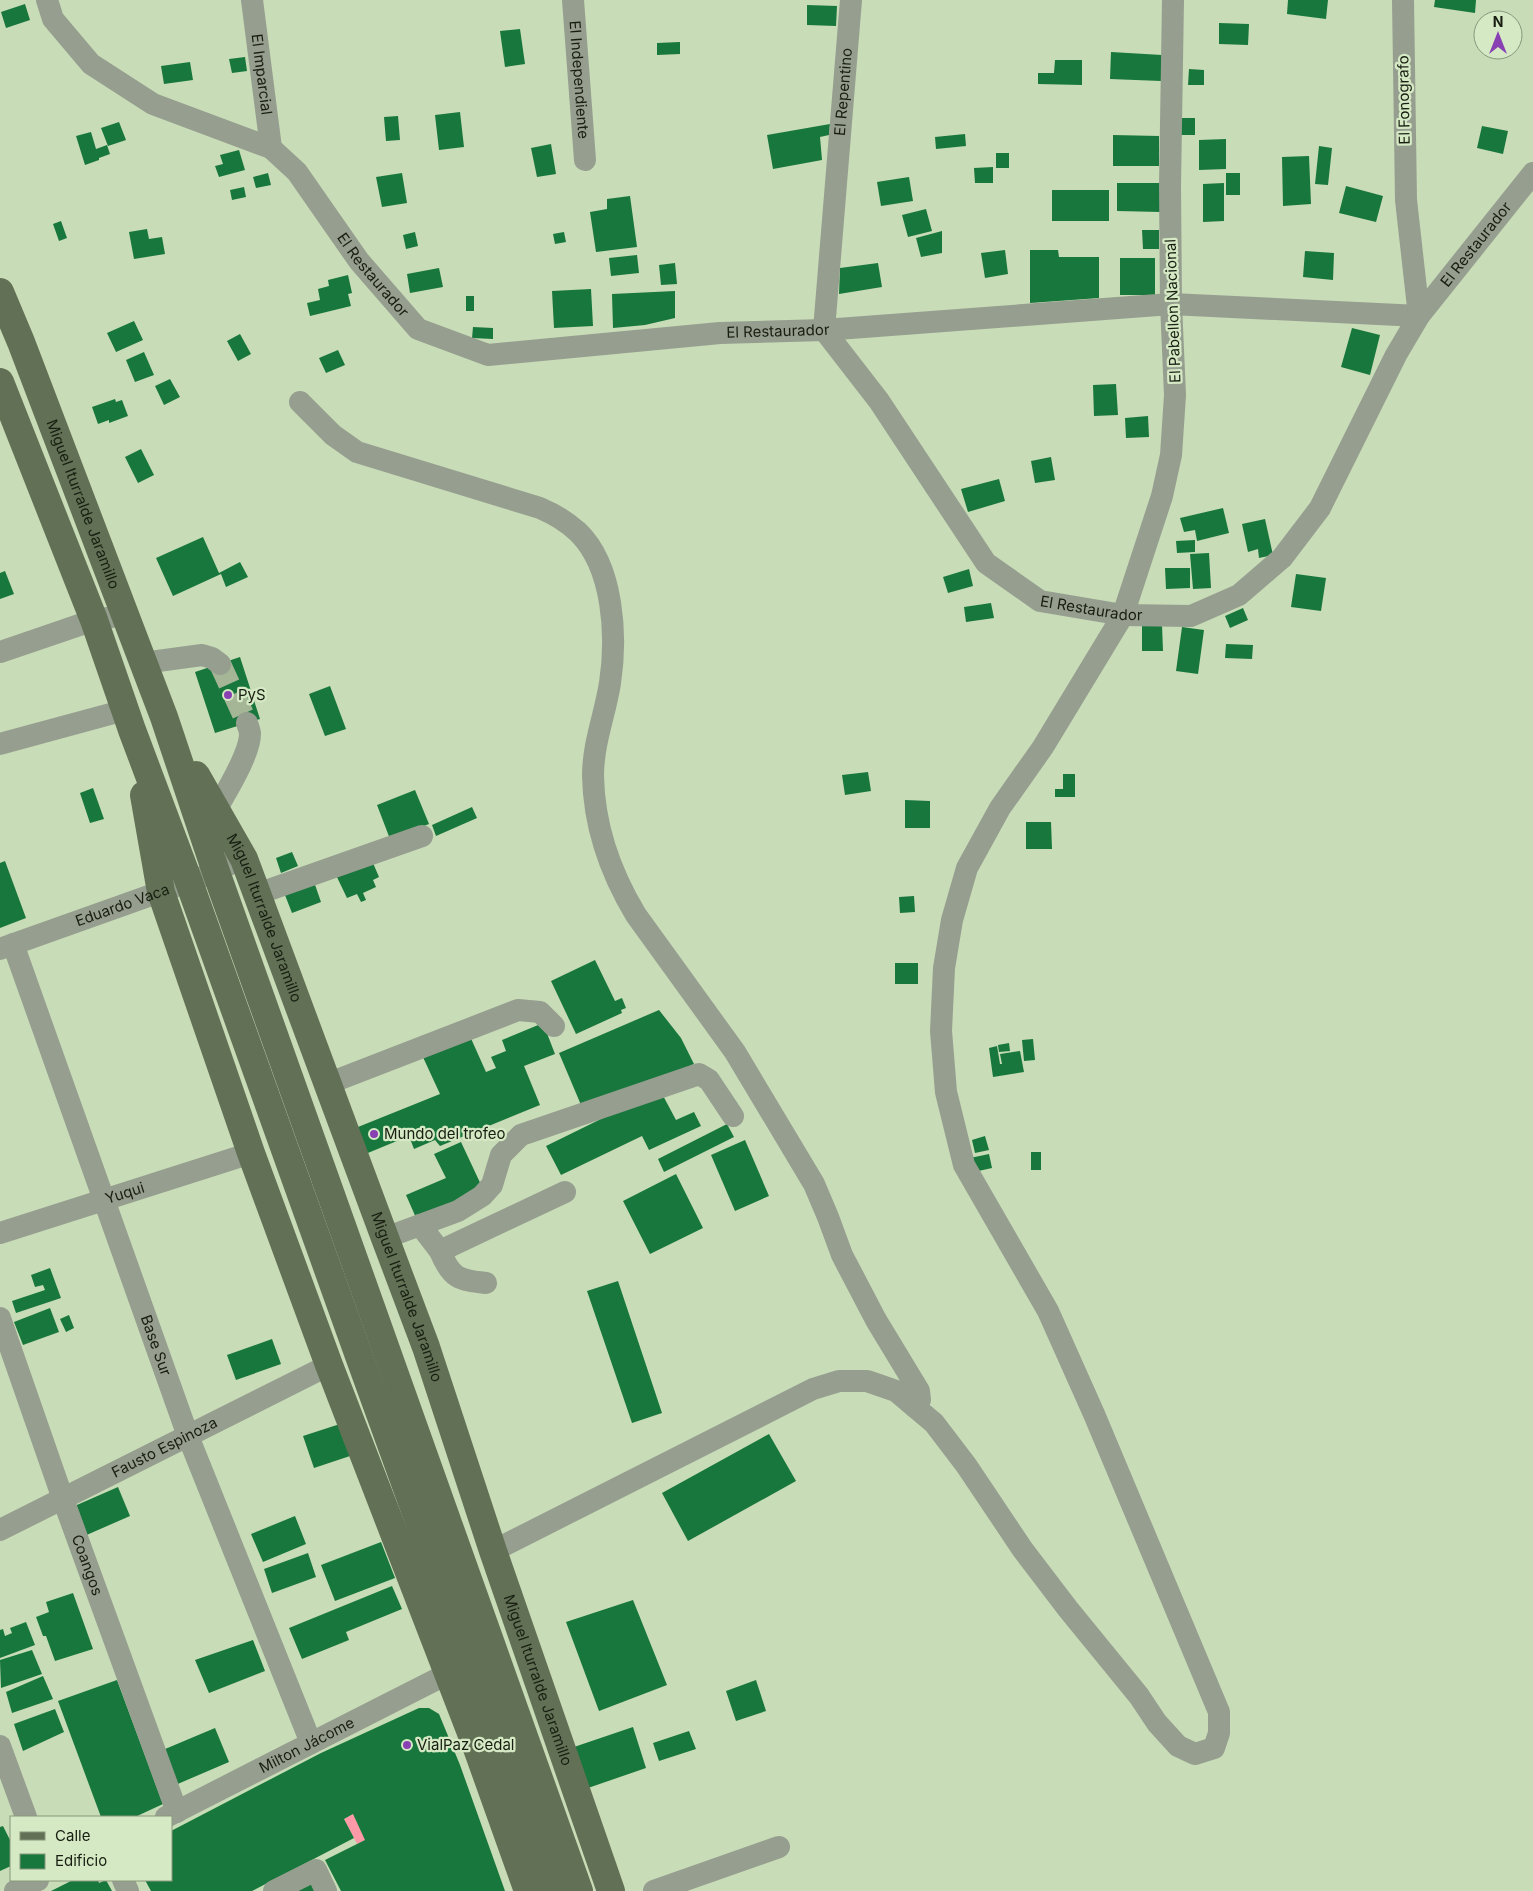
<svg xmlns="http://www.w3.org/2000/svg" width="1533" height="1891" viewBox="0 0 1533 1891" font-family="Inter,sans-serif">
  <style>
    .green { fill: #fe9aa8 }
    .building { fill: #18773c }
    .lines { fill: none; stroke-linecap: round; stroke-linejoin: round }
    .minor-tunnel { stroke: #a5b696; stroke-width: 22; stroke-dasharray: 22 11; stroke-linecap: butt }
    .minor { stroke: #969e8f; stroke-width: 22 }
    .major { stroke: #627155; stroke-width: 28 }
    .poi-dot { fill: #8940b3; stroke: #d5e9c4; stroke-width: 2 }
    .labels { text-anchor: middle; stroke-width: 4.5; stroke-linejoin: round; paint-order: stroke }
    .street-label { font-size: 15px; fill: #181f12; stroke: #d5e9c4 }
    .poi-label { font-size: 15px; fill: #181f12; stroke: #d5e9c4; text-anchor: start }
  </style>
  <rect width="100%" height="100%" fill="#c8dcb7"/>
  <path class="green" d="M353,1814L366,1840L357,1844L344,1819Z"/>
  <path class="building" d="M1288,0H1328L1326,19L1287,14Z
    M1435,0H1476L1475,13L1434,7Z
    M25,4L30,20L6,28L1,12Z
    M807,5L837,6L836,26L807,25Z
    M1219,23L1249,24L1248,45L1219,44Z
    M520,29L525,64L505,67L500,31Z
    M680,42V54L657,55V43Z
    M1111,52L1162,55L1161,81L1110,79Z
    M245,57L247,71L232,73L229,59Z
    M1055,60H1082V85L1038,84V73H1054Z
    M190,62L193,80L164,84L161,66Z
    M1189,69L1204,70V85H1188Z
    M460,112L464,147L439,150L435,115Z
    M398,116L400,140L386,141L384,117Z
    M1181,118H1195V135H1180Z
    M119,122L126,140L108,146L101,128Z
    M830,124L829,135L820,137L822,160L773,169L767,135Z
    M1482,126L1508,131L1503,154L1477,148Z
    M91,132L96,149L107,145L110,154L99,158V160L85,165L76,136Z
    M965,134L966,146L936,149L935,137Z
    M1113,135L1159,136V166H1113Z
    M1226,139V169L1199,170V140Z
    M551,144L556,174L537,177L531,148Z
    M1319,146L1332,148L1328,185L1315,184Z
    M239,150L245,170L219,177L215,166L223,164L220,155Z
    M996,153H1009V168H996Z
    M1309,156L1311,204L1283,206L1282,157Z
    M993,167V183H975L974,168Z
    M268,173L271,185L256,188L253,177Z
    M402,173L407,203L382,207L376,177Z
    M1226,173H1240V195H1226Z
    M909,177L913,201L881,206L877,182Z
    M1117,183H1161V212L1117,211Z
    M1224,183V221L1203,222V184Z
    M1346,186L1383,196L1376,222L1339,213Z
    M244,187L246,197L232,200L230,190Z
    M1052,190H1109V221H1052Z
    M630,196L637,247L596,252L590,212L607,209V199Z
    M926,209L932,231L908,237L902,215Z
    M61,221L67,238L59,241L53,224Z
    M147,229L149,239L162,237L165,254L134,259L129,232Z
    M1142,230H1159V249H1143Z
    M942,231V253L921,257L916,238Z
    M415,232L418,246L406,249L403,235Z
    M564,232L566,242L555,244L553,234Z
    M1005,250L1008,274L985,278L981,253Z
    M1030,250H1058L1059,257H1099V298L1030,303Z
    M1305,251L1334,253L1333,280L1303,277Z
    M637,255L639,273L611,276L609,258Z
    M1120,258H1155V295H1120Z
    M675,263L677,284L661,285L659,265Z
    M878,263L882,287L839,294L840,268Z
    M439,268L443,287L410,293L407,274Z
    M348,275L352,293L348,294L351,306L310,316L307,303L320,300L318,289L329,286L328,280Z
    M591,289L593,326L554,328L552,291Z
    M675,291V318L645,325L613,328L612,294Z
    M466,296H474V311H466Z
    M134,321L143,340L116,352L107,333Z
    M473,327L493,328V339L472,338Z
    M1352,328L1380,335L1370,375L1341,367Z
    M240,334L251,354L238,361L227,341Z
    M338,350L345,365L326,373L319,358Z
    M144,352L154,375L135,382L126,360Z
    M170,379L180,397L164,405L155,386Z
    M1116,384L1118,415L1094,416L1093,385Z
    M115,399L116,402L122,400L128,416L109,423V420L98,424L92,407Z
    M1148,416L1149,437L1126,438L1125,418Z
    M141,449L154,475L138,483L125,457Z
    M1051,457L1055,480L1035,483L1031,461Z
    M999,479L1005,501L968,512L961,489Z
    M1223,508L1229,533L1197,541L1195,530L1184,532L1180,518Z
    M1265,519L1273,555L1259,558L1258,549L1248,552L1242,524Z
    M203,537L219,573L240,562L248,577L226,587L221,574L173,596L156,558Z
    M1195,540V552L1177,553L1176,541Z
    M1209,553L1211,588L1193,589L1190,554Z
    M1165,568H1190V588L1166,589Z
    M969,569L973,586L948,593L943,577Z
    M5,571L14,594L0,599V573Z
    M1296,574L1326,578L1321,611L1291,607Z
    M991,603L994,618L966,622L964,607Z
    M1243,608L1248,620L1230,628L1225,616Z
    M1142,625H1162L1163,651H1142Z
    M1182,627L1204,630L1198,674L1176,671Z
    M1226,644L1253,645L1252,659L1225,658Z
    M240,657L260,719L215,733L195,672Z
    M330,686L346,729L325,736L309,694Z
    M868,772L871,791L845,795L842,775Z
    M1063,774H1075V797H1055V789H1063Z
    M93,788L104,819L90,823L80,793Z
    M415,790L429,824L390,839L377,805Z
    M905,800L930,801V828H905Z
    M472,807L477,818L436,836L432,825Z
    M1026,822H1051L1052,849H1026Z
    M292,852L298,866L281,873L276,858Z
    M5,861L26,918L0,928V863Z
    M373,863L379,877L373,880L376,887L363,893L366,900L361,902L357,894L347,898L335,873Z
    M313,879L321,902L292,913L283,890Z
    M914,896L915,912L900,913L899,897Z
    M595,960L615,1001L622,998L626,1008L621,1010L622,1013L576,1034L551,981Z
    M895,963H918V984H895Z
    M659,1010L681,1038L694,1064L584,1112L559,1053Z
    M543,1023L555,1054L524,1066L540,1105L440,1146L435,1140L414,1149L409,1136L363,1155L353,1129L440,1094L422,1055L469,1034L486,1072L496,1068L491,1057L506,1051L502,1040Z
    M1033,1039L1035,1060L1024,1061L1022,1040Z
    M1009,1043L1010,1051L999,1052L998,1045Z
    M997,1046L1000,1064H1002L1000,1054L1020,1051L1024,1072L993,1077L989,1048Z
    M660,1090L676,1120L694,1112L701,1126L649,1150L642,1136L561,1175L546,1146Z
    M727,1124L734,1137L664,1172L658,1159Z
    M985,1136L989,1150L975,1153L972,1140Z
    M745,1140L769,1196L735,1211L711,1155Z
    M461,1142L483,1189L417,1220L406,1195L446,1178L434,1154Z
    M1031,1152H1041V1170H1031Z
    M989,1154L992,1168L974,1172L970,1158Z
    M676,1174L703,1228L650,1254L623,1201Z
    M50,1268L61,1298L16,1313L12,1301L45,1290L43,1285L35,1287L31,1275Z
    M618,1281L662,1413L632,1423L587,1291Z
    M50,1308L59,1332L23,1345L14,1322Z
    M69,1315L74,1328L66,1332L60,1319Z
    M272,1339L281,1364L236,1380L227,1355Z
    M343,1423L353,1455L314,1468L303,1436Z
    M769,1434L796,1481L688,1541L662,1493Z
    M118,1487L130,1516L82,1537L70,1508Z
    M295,1516L306,1544L263,1562L251,1534Z
    M381,1542L395,1578L335,1601L321,1565Z
    M308,1553L316,1577L272,1593L264,1569Z
    M392,1586L402,1609L346,1632L349,1640L302,1659L289,1628Z
    M73,1593L93,1649L55,1661L46,1636H43L36,1617L49,1612L46,1602Z
    M633,1600L667,1685L599,1711L566,1622Z
    M26,1622L35,1645L0,1658V1630L3,1629L5,1636L12,1633L10,1628Z
    M253,1640L265,1671L209,1693L195,1660Z
    M32,1650L42,1674L1,1688L0,1660Z
    M43,1676L53,1699L12,1713L6,1692Z
    M117,1680L163,1804L135,1817H101L58,1701Z
    M756,1680L766,1711L736,1721L726,1691Z
    M419,1708H429L439,1714L460,1765L505,1891H341L325,1860L365,1840L353,1814L344,1819L354,1838L252,1891H151L145,1880H171V1831L321,1753Z
    M55,1709L64,1732L23,1751L14,1724Z
    M633,1727L646,1768L588,1788L574,1747Z
    M215,1728L229,1762L173,1786L158,1752Z
    M689,1731L696,1749L659,1761L653,1743Z
    M3,1826L11,1842V1866L0,1871V1827Z
    M73,1880H98L99,1883L106,1880L112,1891H51Z
    M310,1881L315,1891H288Z"/>
  <g class="lines">
    <path class="minor-tunnel" d="M220,664L247,723"/>
    <g class="minor">
      <path id="s1" d="M47,0L53,19L91,64L153,104L271,148L297,172L359,261L418,329L488,355L720,333L824,330L1171,304L1419,316L1533,173"/>
      <path id="s2" d="M252,0L271,148"/>
      <path id="s3" d="M573,0L585,160"/>
      <path id="s4" d="M824,330L879,401L986,563L1040,601L1123,615L1191,616L1239,595L1282,558L1320,508L1396,355L1419,316L1406,200L1403,0"/>
      <path id="s5" d="M824,330L851,0"/>
      <path d="M300,402L333,435L357,452L540,508C554,514 567,522 578,532C614,567 617,637 610,683C605,715 593,743 593,776C594,826 610,872 636,915L735,1052L814,1184L828,1217L842,1255L876,1320L919,1391L920,1400L915,1407"/>
      <path d="M0,652L94,620L125,615"/>
      <path d="M143,663L202,655L212,658L220,664"/>
      <path d="M0,744L125,710"/>
      <path d="M216,810C226,792 250,754 250,734C250,731 248,726 247,723"/>
      <path d="M257,894L422,836"/>
      <path id="s6" d="M13,944L188,1436L311,1743"/>
      <path id="s7" d="M0,949L216,872L243,857"/>
      <path d="M327,1084L518,1010L540,1012L554,1026"/>
      <path d="M420,1225L440,1251L565,1192"/>
      <path id="s8" d="M0,1233L251,1153"/>
      <path d="M385,1238L458,1211L482,1196L492,1185L501,1155L521,1135L699,1074L709,1080L733,1116"/>
      <path d="M440,1251C451,1278 458,1280 486,1283"/>
      <path id="s9" d="M0,1318L63,1499L177,1812"/>
      <path id="s10" d="M0,1530L329,1365"/>
      <path d="M493,1551L813,1389L839,1381H867L896,1391L934,1423L966,1465L1023,1550L1068,1609L1139,1696L1157,1723L1178,1746L1195,1754L1214,1748L1219,1733V1712L1094,1414L1048,1311L964,1165L946,1092L941,1031L944,968L952,920L967,868L1000,808L1043,747L1123,615L1162,496L1171,455L1175,395L1171,304L1170,186L1173,0"/>
      <path d="M0,1746L26,1817"/>
      <path id="s11" d="M166,1817L447,1674"/>
      <path d="M123,1880L128,1891"/>
      <path d="M15,1891L38,1880"/>
      <path d="M274,1891L316,1870L326,1891"/>
      <path d="M654,1891L779,1847"/>
    </g>
    <g class="major">
      <path id="s12" d="M0,292L21,342L164,717L216,872L579,1891"/>
      <path d="M0,382L94,620L132,730L189,882L359,1356L553,1891"/>
      <path id="s13" d="M196,775L244,859L385,1238L426,1347L493,1551L611,1891"/>
      <path d="M144,795L161,892L251,1153L329,1365L478,1751L528,1891"/>
    </g>
  </g>
  <g class="poi-dot">
    <circle cx="228" cy="695" r="5"/>
    <circle cx="374" cy="1134" r="5"/>
    <circle cx="407" cy="1745" r="5"/>
  </g>
  <g class="labels">
    <g class="street-label">
      <text dy="5" stroke="none"><textPath href="#s2" startOffset="75">El Imparcial</textPath></text>
      <text dy="5" stroke="none"><textPath href="#s3" startOffset="80">El Independiente</textPath></text>
      <text dy="5" stroke="none"><textPath href="#s5" startOffset="239">El Repentino</textPath></text>
      <text transform="translate(1404 100) rotate(-91)" y="5">El Fonografo</text>
      <text dy="5" stroke="none"><textPath href="#s1" startOffset="1612">El Restaurador</textPath></text>
      <text dy="5" stroke="none"><textPath href="#s1" startOffset="442">El Restaurador</textPath></text>
      <text transform="translate(1173 311) rotate(-92)" y="5">El Pabellon Nacional</text>
      <text dy="5" stroke="none"><textPath href="#s1" startOffset="878">El Restaurador</textPath></text>
      <text dy="5" stroke="none"><textPath href="#s12" startOffset="228">Miguel Iturralde Jaramillo</textPath></text>
      <text dy="5" stroke="none"><textPath href="#s4" startOffset="402">El Restaurador</textPath></text>
      <text dy="5" stroke="none"><textPath href="#s7" startOffset="130">Eduardo Vaca</textPath></text>
      <text dy="5" stroke="none"><textPath href="#s13" startOffset="159">Miguel Iturralde Jaramillo</textPath></text>
      <text dy="5" stroke="none"><textPath href="#s8" startOffset="131">Yuqui</textPath></text>
      <text dy="5" stroke="none"><textPath href="#s13" startOffset="564">Miguel Iturralde Jaramillo</textPath></text>
      <text dy="5" stroke="none"><textPath href="#s6" startOffset="426">Base Sur</textPath></text>
      <text dy="5" stroke="none"><textPath href="#s10" startOffset="184">Fausto Espinoza</textPath></text>
      <text dy="5" stroke="none"><textPath href="#s9" startOffset="262">Coangos</textPath></text>
      <text dy="5" stroke="none"><textPath href="#s13" startOffset="969">Miguel Iturralde Jaramillo</textPath></text>
      <text dy="5" stroke="none"><textPath href="#s11" startOffset="158">Milton Jácome</textPath></text>
    </g>
    <g class="poi-label">
      <text x="238" y="700">PyS</text>
      <text x="384" y="1139">Mundo del trofeo</text>
      <text x="417" y="1750">VialPaz Cedal</text>
    </g>
  </g>
  <rect x="10" y="1816" width="162" height="65" fill="#d5e9c4" stroke="#89987d"/>
  <rect x="20" y="1832" width="25" height="8" fill="#627155" stroke="#89987d"/>
  <text x="55" y="1841" font-size="15" fill="#181f12">Calle</text>
  <rect x="20" y="1854" width="25" height="15" fill="#18773c" stroke="#89987d"/>
  <text x="55" y="1866" font-size="15" fill="#181f12">Edificio</text>
  <g transform="translate(1498 35)"><circle r="24" fill="#d5e9c4" stroke="#89987d"/>
  <path d="M0-4L9 19L0 12L-9 19Z" fill="#8940b3"/>
  <text y="-8" font-size="14" font-weight="bold" text-anchor="middle" fill="#181f12">N</text>
  </g>
</svg>
